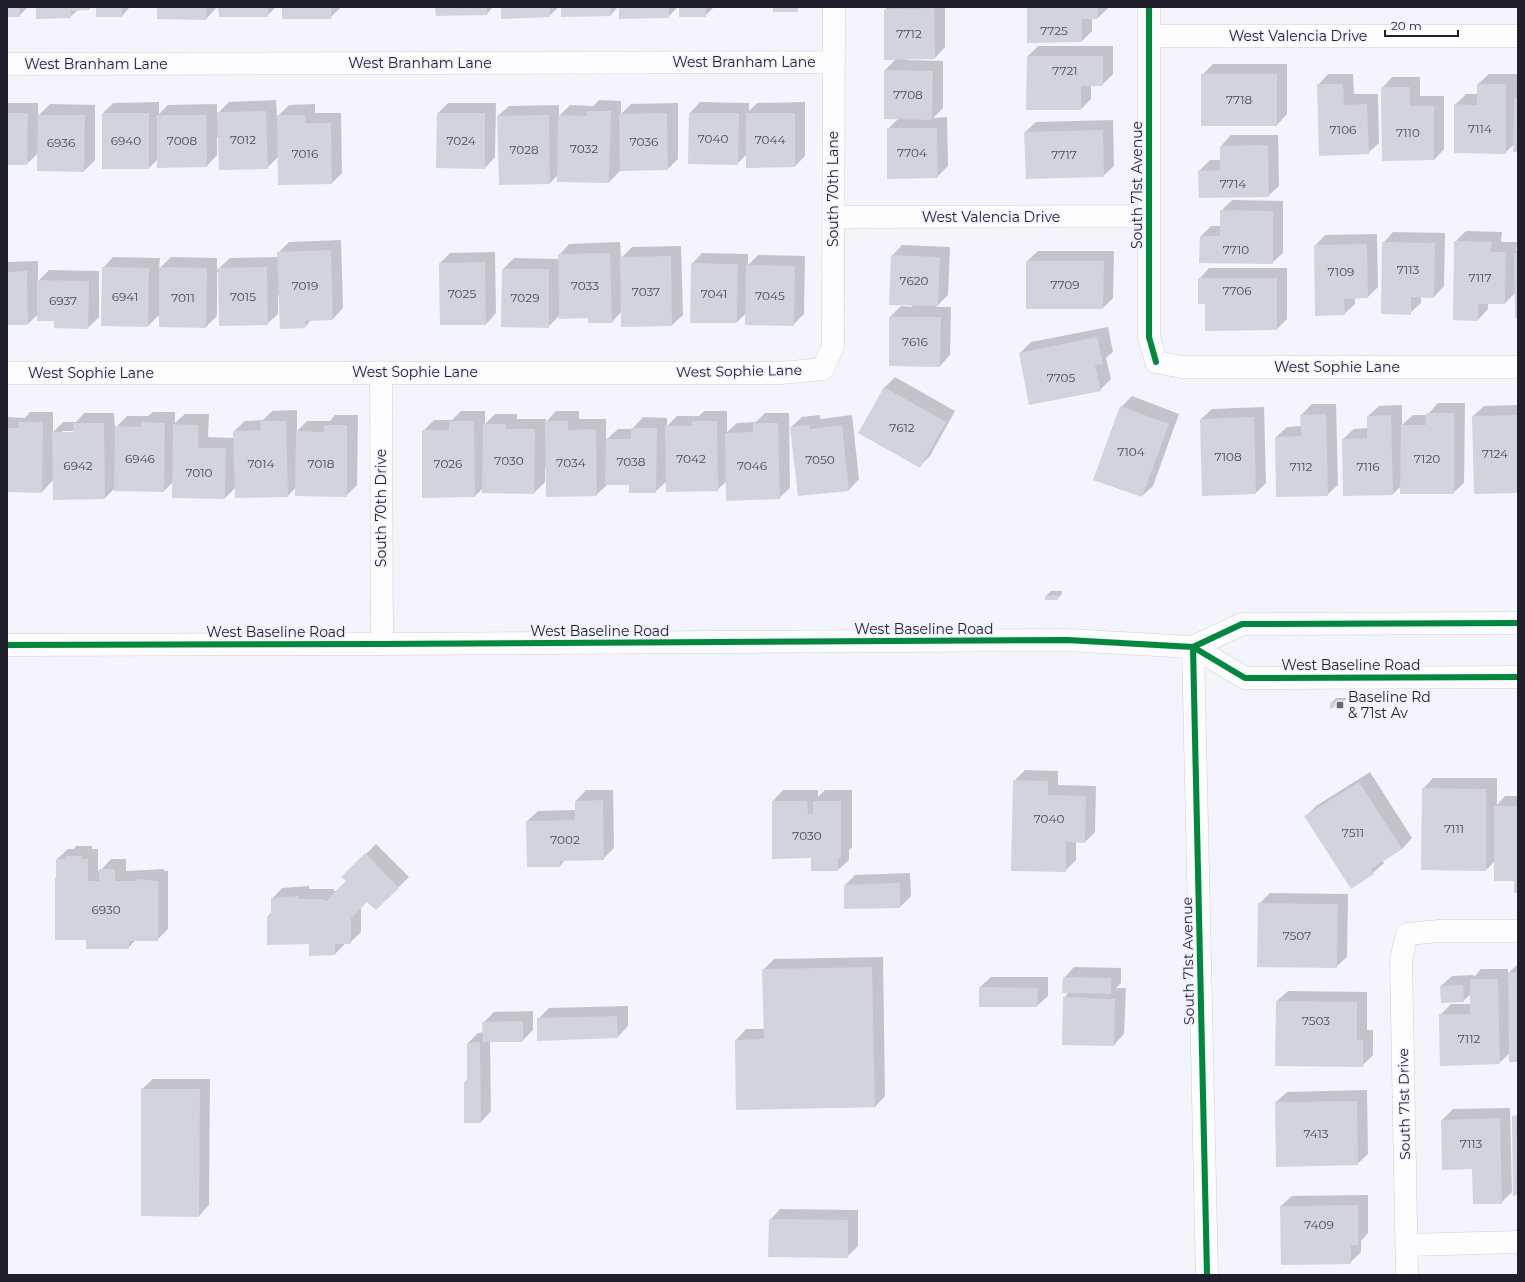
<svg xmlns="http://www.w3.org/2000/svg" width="1525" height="1282" viewBox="0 0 1525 1282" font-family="Montserrat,sans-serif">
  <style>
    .shadow { fill: #0003; fill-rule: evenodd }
    .building { fill: #d1d3dd }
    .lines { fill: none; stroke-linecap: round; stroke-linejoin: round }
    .minor-casing { stroke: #cfcfd9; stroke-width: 23 }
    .major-casing { stroke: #cfcfd9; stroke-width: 23 }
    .minor { stroke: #fdfdff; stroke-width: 22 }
    .major { stroke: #fdfdff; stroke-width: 22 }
    .cycleway-casing { stroke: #f1f0ff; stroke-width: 8 }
    .cycleway { stroke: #00873e; stroke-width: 6 }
    .poi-dot { fill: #6a6a75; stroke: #f1f0ff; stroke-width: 1.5 }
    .labels { text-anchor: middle; stroke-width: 3; stroke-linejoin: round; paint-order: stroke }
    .number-label { font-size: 12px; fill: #4c4c58 }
    .street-label { font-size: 14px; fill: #201f2c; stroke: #f1f0ff }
    .poi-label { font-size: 14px; fill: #201f2c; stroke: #f1f0ff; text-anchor: start }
  </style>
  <rect width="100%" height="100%" fill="#f4f4fc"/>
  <path class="shadow" d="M7,7H28L19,16H7Z
    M37,7H91L88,10H78L70,17Z
    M97,7H149H130L122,16H97Z
    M158,7H217L206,19Z
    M219,7H276L267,16Z
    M283,7H341L330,18Z
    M436,7H493L487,14Z
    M502,7H559L549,16Z
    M562,7H618L611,15Z
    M620,7H678L668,17Z
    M680,7H714L705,16Z
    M887,7H945V47L935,58H907V60L943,61V108L933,118L947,117L948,166L937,177L888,129L898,119L885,70L897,58L885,10Z
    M1028,7H1109L1098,18H1092V31L1082,41Z
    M1038,46H1113V74L1102,85H1091V99L1081,109L1028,56Z
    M1213,64H1287V114L1277,125L1202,75Z
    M1328,74H1353L1354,94H1378L1379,143L1368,153L1318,85Z
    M1489,74H1517L1518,151L1515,143L1505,153L1455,105L1466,94H1478V84Z
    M1392,77H1420V96H1444V149L1434,160L1382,88Z
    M276,100L277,117L289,105L315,104V113H341L342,173L332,183L279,156L267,168L219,137H217V155L207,166L158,159L149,168H103V113L113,103L159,102V114L168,105L217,104V114L229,102Z
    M599,100L621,101V114L631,104L678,103V159L668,169L620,170L619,172L609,182L558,175L550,183L498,116L509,106L559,105V116L570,105L593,106Z
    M700,102L749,103V111L757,103L805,102V156L795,166L747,154L737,164L690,113Z
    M7,103H38V116L50,104L95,105V160L84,171L38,153L27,164H7Z
    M448,103H496L495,157L485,168L438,113Z
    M1113,120L1114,166L1103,176L1025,132L1036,122Z
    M1231,135H1278L1279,186L1268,196L1199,171L1210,160H1221V146Z
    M1232,200L1283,201V253L1272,263L1201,236L1211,226H1221V211Z
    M1466,231L1502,232L1501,242H1517L1516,251L1518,250V317L1515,293L1505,303H1488V309L1478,320L1455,242Z
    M1393,232L1445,233L1444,286L1434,297L1421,296V303L1410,313L1383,243Z
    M1377,234L1378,287L1368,297L1355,298V304L1344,314L1315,246L1325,235Z
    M341,240L343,308L333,319H312L305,327L280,295H278V314L267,324L219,272H217V316L206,327L160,326V314L148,326L103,268L113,257L160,258L159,269L171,257L217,258V270L230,258L278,257V253L289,242Z
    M620,242L621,258L632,247L681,246L683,315L672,325L622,311L612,322L589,317L560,315L548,327L503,269L514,258L559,259V255L569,244Z
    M902,245L950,247L948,295L936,307H951L950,355L940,366L890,365V317L901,306L912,307L892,256Z
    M1038,251H1114L1113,298L1103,308L1027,261Z
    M495,252L496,313L486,324L440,263L450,253Z
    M702,253L748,254V265L758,255L805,256L804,314L793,325L746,313L737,322L692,264Z
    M38,261V281L49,270L99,271V317L88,328L55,320L38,314L28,324H7V262Z
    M1209,268H1287V319L1277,329L1206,303L1199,279Z
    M1108,327L1113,352L1106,358L1111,379L1100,390L1020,353L1031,342Z
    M895,377L955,411L930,456L920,466L884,388Z
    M1132,396L1179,414L1153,486L1142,496L1121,407Z
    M1438,403H1465L1464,483L1453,493L1402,485L1393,494L1343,439L1354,429L1368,428V416L1379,406L1402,405V425L1413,415H1427Z
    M1312,404H1336L1338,485L1327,495L1276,437L1287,427L1301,426V415Z
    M1518,405V492L1473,416L1484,406Z
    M1264,407L1266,483L1256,493L1201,419L1212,409Z
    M297,410V431L307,421H330L335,415H358L357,485L346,496L296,487L288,496L236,487L225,498L173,482L164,491L115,488L105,498L53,480L42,492L7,491V417L25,418L30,412H53V432L63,422H76L84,413H114L115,428L127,416H148L153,412H175V423L185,414H209L208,437L235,438L234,431L245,421L263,420L272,411ZM62,431H78V433H62Z
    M461,411H485V424L495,414H517V419H546V422L556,411H579V419H606V440L618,429H632L643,417L667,418V426L677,416H699L704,411H727V432L737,423L756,422L765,413H789L790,488L779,498L727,481L717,490L667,481L655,492L630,484L607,485L596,495L545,467V482L534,493L483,488L475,496L423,431L434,420H452Z
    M820,415V419L852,415L859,479L849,490L791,427L802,417Z
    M1051,591H1062V594L1057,599L1046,596Z
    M1336,698H1347L1340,704L1331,703Z
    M1025,770L1058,771V785L1096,786L1095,832L1085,842H1076V860L1065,871L1014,781Z
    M1370,772L1412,838L1402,849L1383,861L1384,863L1373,873L1306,816L1316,806Z
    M1433,778H1497V805L1505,796H1518V892L1515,880L1495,861L1486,870L1423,789Z
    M586,790H613L614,848L603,859H566L560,866L527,821L538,811L576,810V801Z
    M783,790H818V797L825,790H852V847L849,850V860L838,870L812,857L773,801Z
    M376,844L409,877L376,909L367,900L361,907V932L350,943L345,944L335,954L310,943L268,916L272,912V899L282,888L309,886V889H334V891H337L347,881L343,877Z
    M76,846H92V849H98V871H100L111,859H126V871L164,869V871H168V929L157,940H136L128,948L87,939L56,878L57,877V859L68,849H74Z
    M910,873L911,896L900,907L845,908V885L855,875Z
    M1270,893L1348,894L1347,957L1336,967L1259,904Z
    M883,957L885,1096L875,1107L737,1109L736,1040L746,1029H765L763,970L774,959Z
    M1518,964V1061L1510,1053L1499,1063L1440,1015L1451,1004H1471V994L1463,1001L1441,986L1452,976L1473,975L1474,977L1481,969H1508V973Z
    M1074,967L1121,968V983L1116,988H1126L1124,1034L1114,1045L1064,998L1069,992L1064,978Z
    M991,977H1048V996L1037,1006L980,987Z
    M1288,991L1367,992V1030H1373V1055L1362,1066L1277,1001Z
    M628,1006V1026L618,1037L538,1019L549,1008Z
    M533,1011V1030L522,1041H490L491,1111L481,1122L465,1082L468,1079V1043L478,1033L484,1032L483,1023L494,1012Z
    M153,1079H210L209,1205L199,1216L142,1089Z
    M1367,1090L1368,1154L1357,1164L1276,1102L1287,1092Z
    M1510,1108L1512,1192L1501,1203L1473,1168L1442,1120L1453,1109Z
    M1368,1195V1233L1361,1241V1252L1350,1263L1281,1206L1292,1196Z
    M780,1209L858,1210V1246L847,1257L770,1220Z"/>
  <path class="building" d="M7,7H19L20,17H7Z
    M36,7H89V10L71,11V18L36,19Z
    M96,7H132V8H122V17H96Z
    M157,7H207L206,20L157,19Z
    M218,7H268V17H219Z
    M282,7H331V19H282Z
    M435,7H487V15L436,16Z
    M501,7H550V17L501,19Z
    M561,7H611V16L561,17Z
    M619,7H669V18L619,19Z
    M679,7H706V17H679Z
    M773,7H798V12H773Z
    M1027,7H1098V19H1082V42L1027,43Z
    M934,8L935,59L884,60V9Z
    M1027,56H1103V86H1081V110H1026Z
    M884,70L933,71L932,120L884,119Z
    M1201,74H1277V126H1201Z
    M1317,84H1343L1344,105L1367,104L1369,154L1319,156Z
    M1477,84H1506V154L1454,153V104L1477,105Z
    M1381,87H1410V106H1434V160L1382,161Z
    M1514,98H1518V152H1513Z
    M266,111L268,169L219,170L217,112Z
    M587,111H611L609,183L557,182L558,115L587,116Z
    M7,113H28L27,165H7Z
    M102,113H149V169H102Z
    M437,113H485V169L436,168Z
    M667,113L668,170L620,171L619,114Z
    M689,113H739L738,165L688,164Z
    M746,113H795V167L746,168Z
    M38,115H85L84,172L37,171Z
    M157,115H206L207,167L157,168Z
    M277,115H305V123H331L332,184L278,185Z
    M549,115L550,184L499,185L497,116Z
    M887,128H937L938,178L887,179Z
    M1103,130L1104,177L1026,179L1024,132Z
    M1268,145L1269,197L1199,198L1198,171L1220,170V146Z
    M1220,210L1273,211V264L1199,263L1200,236H1220Z
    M1454,241L1492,242L1491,252H1506L1505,304H1478V321L1453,320Z
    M1382,242L1435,243L1434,298L1411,297V315L1381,314Z
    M1367,244L1368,298L1344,299L1345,315L1315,316L1314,245Z
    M331,250L333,320L305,321V328L280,329L277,252Z
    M610,253L612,323H588V318L559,319L558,254Z
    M1514,253H1518V318H1515Z
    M891,255L940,257L938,306L889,305Z
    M671,256L672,326L621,327L620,257Z
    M1026,261H1104L1103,309H1026Z
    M485,262L486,325H440L439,263Z
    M691,263L738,264L737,323H690Z
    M746,265L795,266L794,326L745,325Z
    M102,267L149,268L148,327L101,326Z
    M159,267L207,268L206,328L159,327Z
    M267,267L268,325L219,326L218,268Z
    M502,269H549V328L501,327Z
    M27,271L28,325H7V272Z
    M1198,278H1277V330L1205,331V304H1198Z
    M37,280L89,281L88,329L54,328V321H37Z
    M889,317H941L940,367L889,366Z
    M1097,337L1103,364L1095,365L1101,391L1029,405L1019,353Z
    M884,387L946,422L920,468L858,433Z
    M1120,406L1169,424L1142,497L1093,480Z
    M1426,413H1454V494H1400L1401,425H1426Z
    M1326,414L1328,496L1276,497L1275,437L1301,436L1300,415Z
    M1391,415L1393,495L1343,496L1342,439L1367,438V416Z
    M1518,415V493L1474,494L1472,416Z
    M1254,417L1256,494L1202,496L1200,419Z
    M260,421H286L288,497L235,498L233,431L261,430Z
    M449,421H474L475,497L422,498V430H449Z
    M545,421H568V430L596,429L597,496L546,497Z
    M692,421H717L718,491L666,492L665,426H692Z
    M19,422H43L42,493L7,492V428H19Z
    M141,422L165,423L164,492L114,491L115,426L141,427Z
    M73,423H104L105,499L53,500L52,432H73Z
    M753,423H778L780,499L726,501L725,433L753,432Z
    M173,424L198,425V448H226L225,499L172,498Z
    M483,424H506V429H535L534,494L482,493Z
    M324,425H347V497L295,496L296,431L324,432Z
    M809,425L810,429L842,425L849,491L798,496L790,427Z
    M631,428H657L656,493H629V485H605L606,439H631Z
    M1058,595V600H1045V596Z
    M1330,703H1344L1330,709Z
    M1013,780L1048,781V795L1086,796L1085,843L1066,842V872L1011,871Z
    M1359,782L1402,849L1371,869L1374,874L1351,889L1304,816Z
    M1422,788L1486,789V871L1421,870Z
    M603,800L604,860L560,861V867H527L526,821L575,820V801Z
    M772,801H807L808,814H813V801H841V858H838V871H811V858L772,859Z
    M1494,806H1518V893H1514V881H1494Z
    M365,853L399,888L376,910L367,902L351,918V944H335V955L309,956V944L267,945V916H271V898L299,896V899H324V901H329L327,900L346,881L341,877Z
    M65,856H82V859H88V881H99V869H115V881H137V879L158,881V941H129V949H86V940H55V878H56V859H65Z
    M900,883V908L844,909V885Z
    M1258,903L1338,904L1337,968L1257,967Z
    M872,967L875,1107L736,1110L735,1040L764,1039L762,969Z
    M1508,972H1518V1062H1509Z
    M1063,977L1111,978V994L1062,993Z
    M1470,979H1498L1500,1064L1440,1066L1439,1014H1470Z
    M1463,985L1464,1002L1441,1003L1440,986Z
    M979,987L1038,988L1037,1007H979Z
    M1063,997L1115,999L1114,1046L1062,1045Z
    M1276,1001L1357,1002V1040H1363V1067L1275,1066Z
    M617,1016L618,1038L537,1041V1018Z
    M523,1021V1042H483L482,1022Z
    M480,1042L481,1123H464V1082H467V1043Z
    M141,1089H200L199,1217L141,1216Z
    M1357,1101L1358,1165L1276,1167L1275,1102Z
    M1518,1115V1195L1513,1196L1512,1116Z
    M1500,1118L1502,1204H1473L1472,1169L1442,1170L1441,1120Z
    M1358,1205V1245H1351V1264L1281,1265L1280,1206Z
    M769,1219L848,1220V1258L768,1257Z"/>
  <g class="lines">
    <defs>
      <path id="minor" d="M1149,7V337L1156,362L1182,367H1518
        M1149,36H1518
        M7,64L834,62
        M833,217L1149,216
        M381,372L382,644
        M7,373H781L823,369L833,346L834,7
        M1193,647L1207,1275
        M1407,1245L1518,1242
        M1407,1275L1401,960L1407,934L1439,931H1518"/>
      <path id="major" d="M7,645L382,644L1067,640L1193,647L1245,678L1518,677
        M1193,647L1242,624L1518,623"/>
    </defs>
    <use href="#minor" class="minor-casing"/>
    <use href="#major" class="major-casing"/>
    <use href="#minor" class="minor"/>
    <use href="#major" class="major"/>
    <defs>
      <path id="cycleway" d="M1149,7V337L1156,362
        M7,645L382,644L1067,640L1193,647L1245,678L1518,677
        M1193,647L1207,1275
        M1193,647L1242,624L1518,623"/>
    </defs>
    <use href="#cycleway" class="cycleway-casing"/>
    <use href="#cycleway" class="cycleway"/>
  </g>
  <rect class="poi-dot" x="1336" y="701" width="8" height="8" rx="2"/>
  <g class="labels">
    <g class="number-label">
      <text x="1054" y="35">7725</text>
      <text x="909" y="38">7712</text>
      <text x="1065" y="75">7721</text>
      <text x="908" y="99">7708</text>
      <text x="1239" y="104">7718</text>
      <text x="1480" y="133">7114</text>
      <text x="1343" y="134">7106</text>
      <text x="1408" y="137">7110</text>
      <text x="713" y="143">7040</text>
      <text x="243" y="144">7012</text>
      <text x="770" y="144">7044</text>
      <text x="126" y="145">6940</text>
      <text x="182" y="145">7008</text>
      <text x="461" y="145">7024</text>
      <text x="644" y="146">7036</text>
      <text x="61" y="147">6936</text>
      <text x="584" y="153">7032</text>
      <text x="524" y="154">7028</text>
      <text x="912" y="157">7704</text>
      <text x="305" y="158">7016</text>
      <text x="1064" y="159">7717</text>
      <text x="1233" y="188">7714</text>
      <text x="1236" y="254">7710</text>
      <text x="1408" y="274">7113</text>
      <text x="1341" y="276">7109</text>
      <text x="1480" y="282">7117</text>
      <text x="914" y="285">7620</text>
      <text x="1065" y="289">7709</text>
      <text x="305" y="290">7019</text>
      <text x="585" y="290">7033</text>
      <text x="1237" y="295">7706</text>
      <text x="646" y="296">7037</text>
      <text x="462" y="298">7025</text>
      <text x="714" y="298">7041</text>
      <text x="770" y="300">7045</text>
      <text x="125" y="301">6941</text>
      <text x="243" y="301">7015</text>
      <text x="183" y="302">7011</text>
      <text x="525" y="302">7029</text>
      <text x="63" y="305">6937</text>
      <text x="915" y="346">7616</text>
      <text x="1061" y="382">7705</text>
      <text x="902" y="432">7612</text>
      <text x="1131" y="456">7104</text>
      <text x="1495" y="458">7124</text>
      <text x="1228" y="461">7108</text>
      <text x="140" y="463">6946</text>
      <text x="691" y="463">7042</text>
      <text x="1427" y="463">7120</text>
      <text x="820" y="464">7050</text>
      <text x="509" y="465">7030</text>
      <text x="631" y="466">7038</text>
      <text x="571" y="467">7034</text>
      <text x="261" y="468">7014</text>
      <text x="321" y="468">7018</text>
      <text x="448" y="468">7026</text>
      <text x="78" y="470">6942</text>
      <text x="752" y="470">7046</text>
      <text x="1301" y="471">7112</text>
      <text x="1368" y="471">7116</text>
      <text x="199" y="477">7010</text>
      <text x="1049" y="823">7040</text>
      <text x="1454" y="833">7111</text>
      <text x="1353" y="837">7511</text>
      <text x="807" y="840">7030</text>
      <text x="565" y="844">7002</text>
      <text x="106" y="914">6930</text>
      <text x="1297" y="940">7507</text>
      <text x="1316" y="1025">7503</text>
      <text x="1469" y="1043">7112</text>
      <text x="1316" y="1138">7413</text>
      <text x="1471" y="1148">7113</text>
      <text x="1319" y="1229">7409</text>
    </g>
    <g class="street-label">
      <text x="1298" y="41">West Valencia Drive</text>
      <text x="744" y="67">West Branham Lane</text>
      <text x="420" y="68">West Branham Lane</text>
      <text x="96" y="69">West Branham Lane</text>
      <text transform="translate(1137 185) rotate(-90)" y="5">South 71st Avenue</text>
      <text transform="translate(833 189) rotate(-90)" y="5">South 70th Lane</text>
      <text x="991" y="222">West Valencia Drive</text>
      <text x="1337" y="372">West Sophie Lane</text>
      <text transform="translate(739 371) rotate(-1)" y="5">West Sophie Lane</text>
      <text x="415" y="377">West Sophie Lane</text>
      <text x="91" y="378">West Sophie Lane</text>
      <text transform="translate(381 508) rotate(-90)" y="5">South 70th Drive</text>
      <text x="924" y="634">West Baseline Road</text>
      <text x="600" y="636">West Baseline Road</text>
      <text x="276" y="637">West Baseline Road</text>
      <text x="1351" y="670">West Baseline Road</text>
      <text transform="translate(1188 961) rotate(-91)" y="5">South 71st Avenue</text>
      <text transform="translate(1404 1104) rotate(-91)" y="5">South 71st Drive</text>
    </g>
    <g class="poi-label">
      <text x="1348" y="702">Baseline Rd<tspan x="1348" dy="16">&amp; 71st Av</tspan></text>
    </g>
  </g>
  <rect width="1525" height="1282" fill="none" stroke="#201f2c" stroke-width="16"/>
  <path d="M1385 30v6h73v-6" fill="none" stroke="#201f2c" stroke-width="2"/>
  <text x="1391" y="30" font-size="12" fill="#201f2c" stroke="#f1f0ff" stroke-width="3" paint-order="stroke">20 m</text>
</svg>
